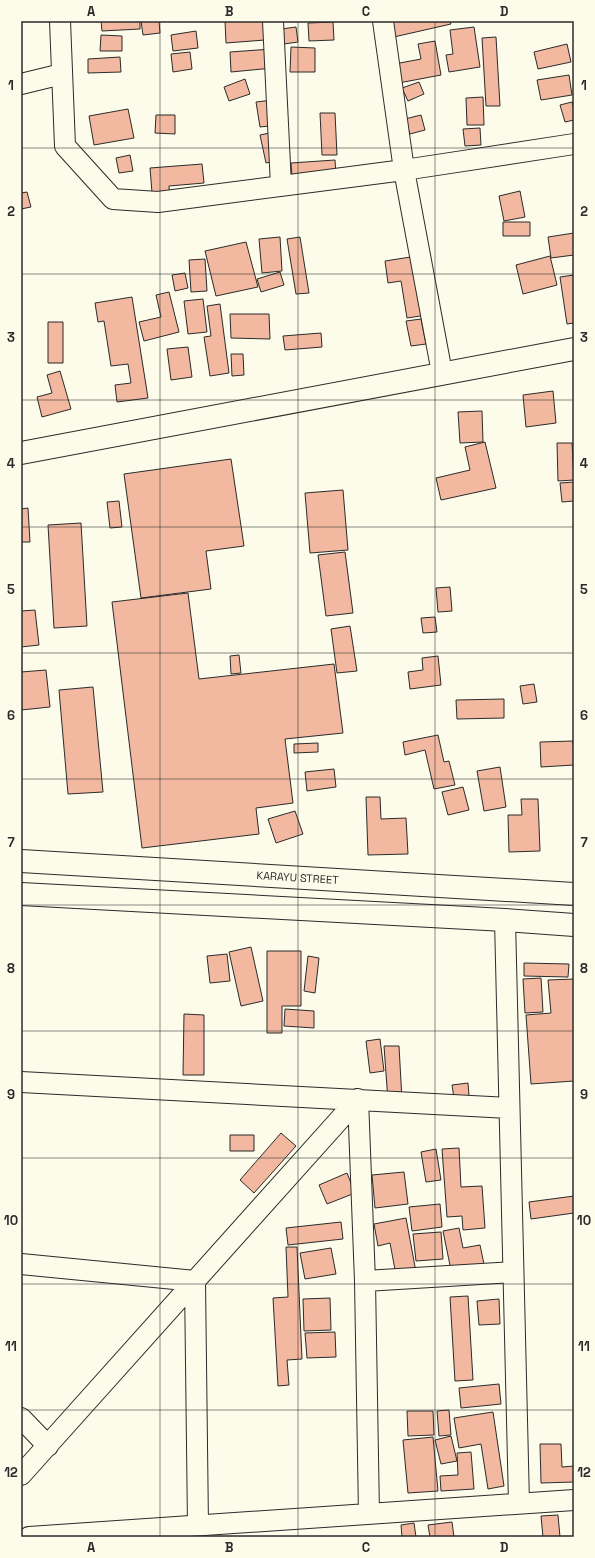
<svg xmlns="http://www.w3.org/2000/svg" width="595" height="1558" viewBox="0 0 595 1558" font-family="'Space Grotesk',sans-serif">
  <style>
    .building { fill: #f2b8a0; stroke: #2b2b2b }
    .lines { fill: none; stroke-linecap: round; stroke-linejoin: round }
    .minor-casing { stroke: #2b2b2b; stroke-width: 22 }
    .tertiary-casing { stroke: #2b2b2b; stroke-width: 24 }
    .secondary-casing { stroke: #2b2b2b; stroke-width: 24 }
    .minor { stroke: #fdfbea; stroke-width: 20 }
    .tertiary { stroke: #fdfbea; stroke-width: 22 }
    .secondary { stroke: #fdfbea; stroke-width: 22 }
    .grid { fill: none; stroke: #2b2b2b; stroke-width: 1; stroke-opacity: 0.55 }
    .labels { text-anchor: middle; stroke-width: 3; stroke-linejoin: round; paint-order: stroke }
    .street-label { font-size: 11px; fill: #2b2b2b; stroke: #fdfbea }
    .neatline { fill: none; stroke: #2b2b2b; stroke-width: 1.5 }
    .grid-label { font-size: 13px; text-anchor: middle; font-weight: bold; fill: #2b2b2b }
  </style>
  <rect width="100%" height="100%" fill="#fdfbea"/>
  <path class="building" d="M101,21H140V29L102,31Z
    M141,21H159L160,33L143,35Z
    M225,21H277L278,39L226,43Z
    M381,21H450L451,24L385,39Z
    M333,22L334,40L309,41L308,23Z
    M296,27L298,42L284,44L281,29Z
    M474,27L480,67L449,72L446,55L453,54L450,30Z
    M196,31L198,48L173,51L171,35Z
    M101,35L122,36V51H100Z
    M496,37L500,106H486L482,38Z
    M435,41L441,75L388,85L384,66L421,59L418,44Z
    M567,44L571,62L538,69L534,52Z
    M291,47L315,48V72H290Z
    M272,49L273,68L231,72L230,52Z
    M190,52L192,69L173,72L171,54Z
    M120,57L121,72L88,73V59Z
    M569,75L572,95L541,100L537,80Z
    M245,79L250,94L229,101L224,87Z
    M419,82L424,94L408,101L402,88Z
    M483,97L484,125H467L466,98Z
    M273,100L277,125L260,127L256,102Z
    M572,102L574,110V120L565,122L560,105Z
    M128,109L134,138L94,145L89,116Z
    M320,113H335L337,155H322Z
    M156,115H175V134L155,133Z
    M421,115L425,130L410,134L405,119Z
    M480,128L481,145L465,146L463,129Z
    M284,130L290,158L266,163L260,135Z
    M130,155L133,171L119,173L116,158Z
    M335,160L336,176L293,190L291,163Z
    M202,164L204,183L169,186L170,203L153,205L150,168Z
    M520,191L525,217L504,221L499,196Z
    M27,192L31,207L21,209V193Z
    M503,222H530V236H503Z
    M574,233V255L551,258L548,237Z
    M280,237L282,271L262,273L259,239Z
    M300,237L309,293L296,294L287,239Z
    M246,242L258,287L216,296L205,251Z
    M417,256L427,315L407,318L401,281L388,283L385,261Z
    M550,256L557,285L523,294L516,265Z
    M205,259L207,291L191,292L189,260Z
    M280,272L284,285L261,292L257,279Z
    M185,273L188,288L175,291L172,275Z
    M574,275V323L567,324L560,277Z
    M169,292L179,332L144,341L139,322L161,317L156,295Z
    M132,297L148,398L117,402L115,385L131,383L128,364L111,366L104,321L98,322L95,303Z
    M203,299L207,332L188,334L184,301Z
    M220,304L229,373L210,376L204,337L211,336L207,306Z
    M230,314H269L270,339L231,338Z
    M421,319L426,344L411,346L406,321Z
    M48,322H63V363H48Z
    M321,333L322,347L285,350L283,336Z
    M188,347L192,377L171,380L167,349Z
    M231,354H243L244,375L232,376Z
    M60,371L71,409L42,417L37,397L52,393L47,375Z
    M553,391L556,423L526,427L523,395Z
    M482,411L483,442L460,443L458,412Z
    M485,442L496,488L441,500L436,478L470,470L465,447Z
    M557,443H572L574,480L558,481Z
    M231,459L244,546L206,551L211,589L141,598L124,474Z
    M574,482V501L562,502L560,483Z
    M343,490L348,550L310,553L305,493Z
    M119,501L122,527L110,528L107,502Z
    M28,508L30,542H21V509Z
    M81,523L87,626L54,628L48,525Z
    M345,552L353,613L326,616L318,555Z
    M450,587L452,611L438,612L436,588Z
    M188,593L199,679L334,664L343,733L285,739L293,803L256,808L259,834L142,848L112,602Z
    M35,610L39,645L21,647V611Z
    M435,617L437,632L423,633L421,618Z
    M350,626L357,671L337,673L331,629Z
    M239,655L241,673L231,674L230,656Z
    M438,656L441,685L410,689L408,672L423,670L422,658Z
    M46,670L50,707L21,710V672Z
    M534,684L537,702L523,704L520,686Z
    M93,687L103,792L68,794L59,690Z
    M504,699V718L457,719L456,700Z
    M438,735L444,762L449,761L455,785L434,789L425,750L405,755L403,742Z
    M573,741L574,765L541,767L540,742Z
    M318,743V752L294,753V744Z
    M500,767L506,807L484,811L477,771Z
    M334,769L336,787L307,791L305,772Z
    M463,787L469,810L448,815L442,792Z
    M366,797H380L381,819L406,818L408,854L368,855Z
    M521,799H538L540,851L509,852L508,815H522Z
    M295,811L303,834L276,843L268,819Z
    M251,947L263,1001L241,1006L229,952Z
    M267,951H301V1006H282V1033H267Z
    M227,954L230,981L210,983L207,956Z
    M308,956L319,958L315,993L304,991Z
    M524,963L569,964L568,977L524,976Z
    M541,978L543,1012L525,1013L523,979Z
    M574,979V1081L531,1084L526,1015L551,1013L548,980Z
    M285,1009L314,1011V1028L284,1026Z
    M184,1014L204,1015V1075H183Z
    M380,1039L384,1071L370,1073L366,1041Z
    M384,1046H399L402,1100L388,1101Z
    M468,1083L469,1096L454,1098L452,1085Z
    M281,1133L296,1146L254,1193L240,1180Z
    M230,1135H254V1151H230Z
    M459,1148L461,1187L482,1186L485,1228L463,1230L462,1216L447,1217L442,1149Z
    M436,1149L441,1180L426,1182L421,1152Z
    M404,1172L408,1204L375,1208L372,1175Z
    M347,1173L355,1193L327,1204L319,1185Z
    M574,1196V1213L531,1219L529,1202Z
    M440,1204L442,1227L412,1231L409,1207Z
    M406,1218L416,1272L396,1275L390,1243L378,1246L374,1224Z
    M341,1222L343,1239L288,1245L286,1228Z
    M459,1228L463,1248L480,1245L485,1269L452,1275L443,1231Z
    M441,1232L443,1259L416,1261L413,1234Z
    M286,1247H297L302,1359L287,1360L289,1385L278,1386L273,1298L288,1297Z
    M331,1248L336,1274L305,1279L300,1253Z
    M468,1296L473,1380L455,1381L450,1297Z
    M330,1298L331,1330L304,1331L303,1299Z
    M499,1299L500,1324L479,1325L477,1301Z
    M335,1332L336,1357L307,1358L305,1333Z
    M499,1384L501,1404L461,1408L459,1388Z
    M449,1410L451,1435L439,1436L437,1411Z
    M407,1411H433L434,1435L408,1436Z
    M493,1412L504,1486L488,1489L481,1444L459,1448L454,1418Z
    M451,1436L457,1461L441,1464L435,1440Z
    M433,1437L438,1491L408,1493L403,1440Z
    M540,1444H561L562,1467L574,1466V1482L541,1483Z
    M471,1452L474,1489L441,1491L440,1476L458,1475L457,1453Z
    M558,1515L560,1537H543L541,1516Z
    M452,1522L454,1537H430L428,1525Z
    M414,1523L416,1537H402L401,1525Z"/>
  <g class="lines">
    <defs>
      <path id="minor" d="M60,21L65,146L113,199L158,202L404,170L574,144
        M273,21L281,186
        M383,21L404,170L442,373
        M21,84L62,74
        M505,920L519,1503
        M21,1082L509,1108
        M358,1099L365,1281L369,1514
        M21,1264L195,1281L198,1526
        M365,1281L513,1272
        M21,1418L48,1446
        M21,1475L358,1099
        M29,1537L574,1500"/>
      <path id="tertiary" d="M21,453L574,349"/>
      <g id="secondary">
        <path id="s1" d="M21,861L574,894"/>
        <path d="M21,894L505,920L574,925"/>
      </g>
    </defs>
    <use href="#minor" class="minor-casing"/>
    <use href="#tertiary" class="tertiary-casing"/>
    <use href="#secondary" class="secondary-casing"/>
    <use href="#minor" class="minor"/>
    <use href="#tertiary" class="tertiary"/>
    <use href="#secondary" class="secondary"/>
  </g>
  <path class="grid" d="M160,21V1537M298,21V1537M435,21V1537M21,148H574M21,274H574M21,400H574M21,527H574M21,653H574M21,779H574M21,905H574M21,1031H574M21,1158H574M21,1284H574M21,1410H574"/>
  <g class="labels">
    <g class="street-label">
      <text dy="4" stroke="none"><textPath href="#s1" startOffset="277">KARAYU STREET</textPath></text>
    </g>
  </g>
  <rect width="595" height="1558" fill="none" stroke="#fdfbea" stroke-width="44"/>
  <rect x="22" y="22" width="551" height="1514" class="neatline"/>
  <g class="grid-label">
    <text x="91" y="16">A</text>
    <text x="229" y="16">B</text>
    <text x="366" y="16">C</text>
    <text x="504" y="16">D</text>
    <text x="11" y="90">1</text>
    <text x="584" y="90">1</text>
    <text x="11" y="216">2</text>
    <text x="584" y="216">2</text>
    <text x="11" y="342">3</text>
    <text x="584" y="342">3</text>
    <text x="11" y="468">4</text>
    <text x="584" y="468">4</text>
    <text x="11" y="594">5</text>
    <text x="584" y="594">5</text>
    <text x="11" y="720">6</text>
    <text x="584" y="720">6</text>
    <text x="11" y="847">7</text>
    <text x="584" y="847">7</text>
    <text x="11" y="973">8</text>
    <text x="584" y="973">8</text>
    <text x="11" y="1099">9</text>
    <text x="584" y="1099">9</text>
    <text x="11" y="1225">10</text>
    <text x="584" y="1225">10</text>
    <text x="11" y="1351">11</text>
    <text x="584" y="1351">11</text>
    <text x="11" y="1477">12</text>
    <text x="584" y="1477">12</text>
    <text x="91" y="1552">A</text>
    <text x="229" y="1552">B</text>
    <text x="366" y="1552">C</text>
    <text x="504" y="1552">D</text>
  </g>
</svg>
